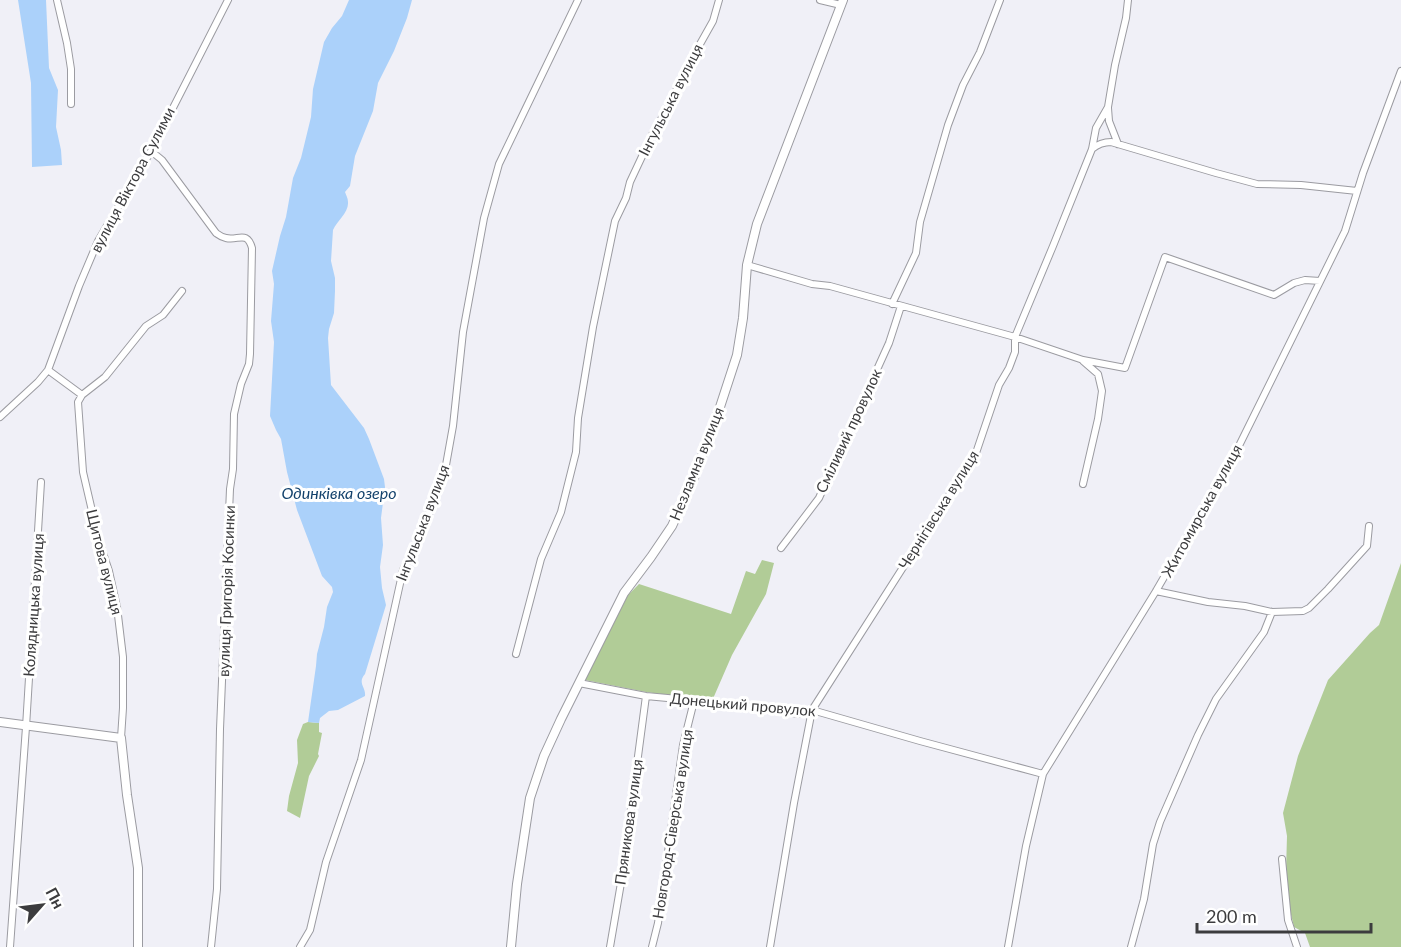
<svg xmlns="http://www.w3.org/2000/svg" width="1401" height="947" viewBox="0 0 1401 947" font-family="Lato,sans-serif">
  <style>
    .green { fill: #b1cc97 }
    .water { fill: #abd1fa }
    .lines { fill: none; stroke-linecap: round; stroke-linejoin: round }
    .street-casing { stroke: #9b9ba1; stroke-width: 8 }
    .secondary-casing { stroke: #9b9ba1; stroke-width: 10 }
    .street { stroke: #fff; stroke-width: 6 }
    .secondary { stroke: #fff; stroke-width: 8 }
    .labels { text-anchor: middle; stroke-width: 6; stroke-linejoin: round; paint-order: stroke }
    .street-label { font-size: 15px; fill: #3c3c3e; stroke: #fff }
    .water-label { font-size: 16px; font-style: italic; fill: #13426c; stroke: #fff }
  </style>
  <rect width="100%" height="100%" fill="#f0f0f7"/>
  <path class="green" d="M762,560L774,563L766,594L732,655L712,701L646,692L585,680L628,595L639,584L731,614L746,571L755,574Z
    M1401,563V947H1310L1305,933L1294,927L1288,902L1286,871L1287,836L1283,813L1298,756L1328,680L1370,633L1379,625Z
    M308,722L319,723V732L322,733L318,754L319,756L309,776L300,818L287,811L289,796L298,763L297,740L303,724Z"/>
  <path class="water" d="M18,0H46L49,68L58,90L56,127L61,150L62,165L32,167L31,83Z
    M349,0H412L407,18L394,51L378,83L373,111L355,156L350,186L345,192C346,195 348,198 348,202C349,212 337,221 333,230L331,261L335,278V291L334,313L329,329L328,338L331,385L364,428L369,439L384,479L385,487L381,518L383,545L380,567L382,588L386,605L365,674C357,683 366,687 365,696L338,710L329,711L320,718L319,723L308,722L316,666L317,654L324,627L327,607L333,592L332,587L322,576L297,510L287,472L281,439L276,430L270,416L274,342L271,321L274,284L272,271L280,236L286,217L293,178L301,158L311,117L313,89L324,42L332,28L342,16Z"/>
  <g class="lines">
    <defs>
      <path id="street" d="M57,0L67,43L71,69V104
        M820,0L841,5
        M1108,108L1109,121L1118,144
        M1092,149C1098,144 1103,142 1111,142L1216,173L1257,184L1301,185L1357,191
        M151,151L162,160L216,233C220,236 221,237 226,238C238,241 247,230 252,248L250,354L249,364L241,384L234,414L233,469L230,489L220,729L217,889L211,947
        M747,265L812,284L830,286L1015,337L1083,360L1125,368L1165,257L1274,295L1294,283L1305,280L1320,281
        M892,304L916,253L920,222L948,125L963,85L980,52L1000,0
        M48,370L82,395
        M0,417L38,382L48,370L79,286L98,241L151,151L228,0
        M1083,484L1098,419L1102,391L1098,374L1083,361
        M781,548L819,498L828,478L889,343L901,306
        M1156,591L1208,602L1245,606L1272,612L1303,611L1309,608L1328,589L1367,546L1369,526
        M516,654L541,559L561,512L576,452L578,418L593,327L615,221L626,198L630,182L653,133L671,102L686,69L713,21L719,0
        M579,683L646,696L732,704L799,714L812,710L920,741L1043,774
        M121,738L123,708V657L117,607L109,571L99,541L83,472L78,402L82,395L105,377L146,326L163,315L182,291
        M1282,859L1288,920L1297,947
        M10,947L26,727L41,482
        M300,947L310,930L326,862L361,760L403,570L417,544L433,504L446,465L453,426L463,332L484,218L499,164L578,0
        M610,947L622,877L646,696
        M652,947L658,923L683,745L694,701
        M770,947L794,803L812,710L976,453L999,385L1009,368L1015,352V337L1053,246L1092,149L1096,128L1108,107L1115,65L1126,18L1128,0
        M1008,947L1026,846L1043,774L1156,591L1231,462L1345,231L1363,173L1401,71
        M1131,947L1144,899L1153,844L1160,822L1198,735L1216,699L1264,632L1272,612"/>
      <path id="secondary" d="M0,722L121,738L127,795L138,868V947
        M511,947L517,884L530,798L544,756L561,719L624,593L651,557L672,526L694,478L719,410L737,355L743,318L747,265L757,224L843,0"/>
    </defs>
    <use href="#street" class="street-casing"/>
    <use href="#secondary" class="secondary-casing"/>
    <use href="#street" class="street"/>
    <use href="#secondary" class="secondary"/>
  </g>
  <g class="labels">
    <g class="street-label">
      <text transform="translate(671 100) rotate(-63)" y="5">Інгульська вулиця</text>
      <text transform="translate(133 180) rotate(-62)" y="5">вулиця Віктора Сулими</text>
      <text transform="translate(849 431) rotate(-65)" y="5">Сміливий провулок</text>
      <text transform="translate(697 464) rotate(-68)" y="5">Незламна вулиця</text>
      <text transform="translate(939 510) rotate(-58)" y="5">Чернігівська вулиця</text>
      <text transform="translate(1202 511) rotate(-61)" y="5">Житомирська вулиця</text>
      <text transform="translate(423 523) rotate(-69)" y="5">Інгульська вулиця</text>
      <text transform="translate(104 562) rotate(76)" y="5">Щитова вулиця</text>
      <text transform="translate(227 591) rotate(-88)" y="5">вулиця Григорія Косинки</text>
      <text transform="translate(34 605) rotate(-86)" y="5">Колядницька вулиця</text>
      <text transform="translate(743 705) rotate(5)" y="5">Донецький провулок</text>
      <text transform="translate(629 822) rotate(-82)" y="5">Пряникова вулиця</text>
      <text transform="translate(673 824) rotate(-81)" y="5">Новгород-Сіверська вулиця</text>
    </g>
    <g class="water-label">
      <text x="339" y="499">Одинківка озеро</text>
    </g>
  </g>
  <g transform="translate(42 905) rotate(62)" stroke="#ffffff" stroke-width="4.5" paint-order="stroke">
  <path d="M0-4.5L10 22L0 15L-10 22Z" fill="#3c3c3e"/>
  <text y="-9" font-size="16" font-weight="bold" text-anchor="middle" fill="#3c3c3e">Пн</text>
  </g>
  <path d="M1197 923v9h174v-9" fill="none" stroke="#3c3c3e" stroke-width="3"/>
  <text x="1206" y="923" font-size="18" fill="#3c3c3e" stroke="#ffffff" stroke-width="4.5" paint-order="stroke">200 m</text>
</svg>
